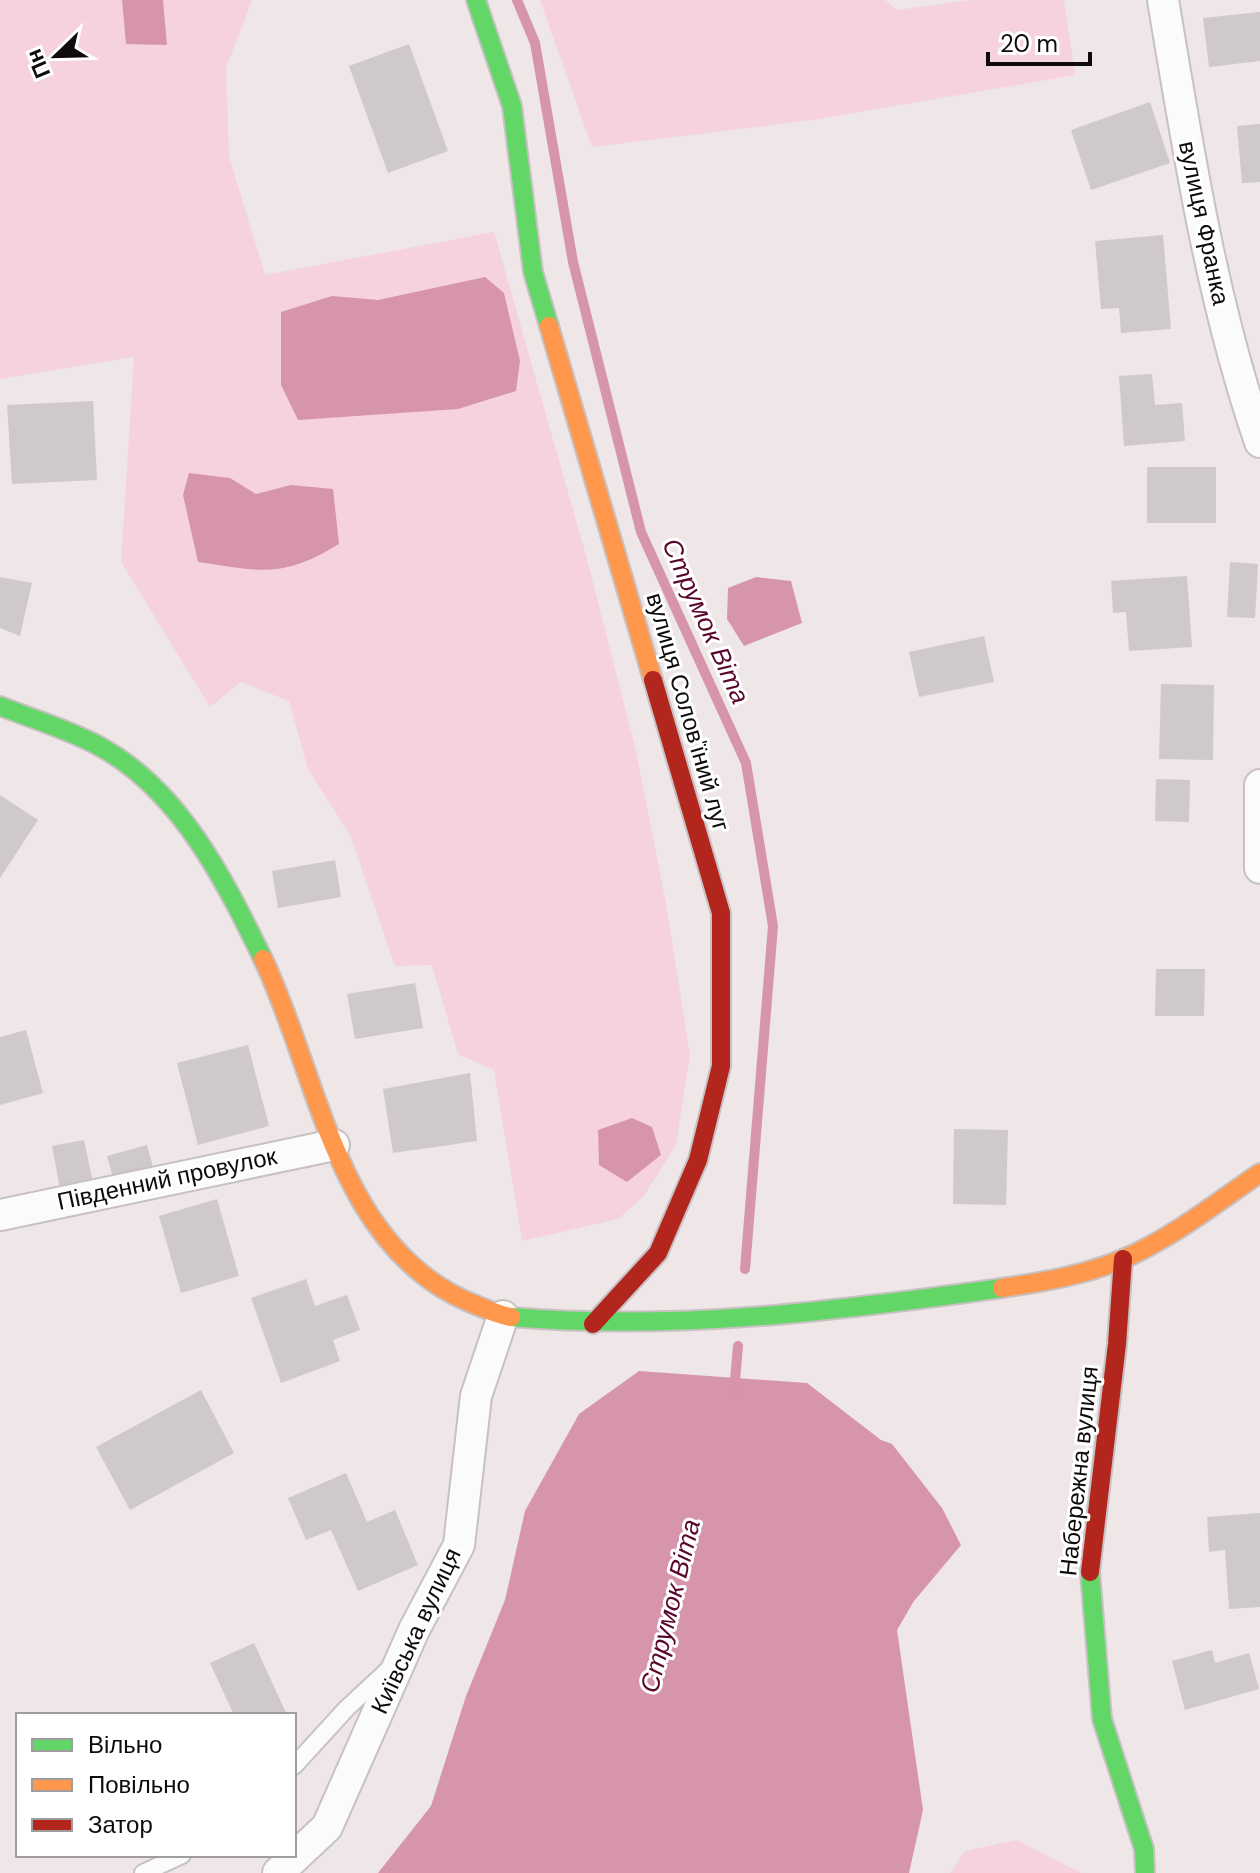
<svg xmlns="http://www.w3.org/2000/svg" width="1260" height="1873" viewBox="0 0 1260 1873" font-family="'DM Sans',sans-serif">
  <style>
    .green { fill: #f5d2dc }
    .water { fill: #d695aa }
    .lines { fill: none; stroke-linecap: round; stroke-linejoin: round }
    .stream { stroke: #d695aa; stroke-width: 10 }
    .building { fill: #cfc9ca }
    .lane-casing { stroke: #c7c1c2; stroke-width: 20 }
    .street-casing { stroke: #c7c1c2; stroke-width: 34 }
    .fast-casing { stroke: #c7c1c2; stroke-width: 22 }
    .slow-casing { stroke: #c7c1c2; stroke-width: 22 }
    .jam-casing { stroke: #c7c1c2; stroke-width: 22 }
    .lane { stroke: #fcfbfb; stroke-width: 16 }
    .street { stroke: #fcfbfb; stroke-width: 30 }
    .fast { stroke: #63d668; stroke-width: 18 }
    .slow { stroke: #ff974d; stroke-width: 18 }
    .jam { stroke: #b3261e; stroke-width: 18 }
    .labels { text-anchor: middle; stroke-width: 6; stroke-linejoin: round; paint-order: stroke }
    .street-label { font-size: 24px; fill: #0f0a0b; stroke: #fff }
    .water-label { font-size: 26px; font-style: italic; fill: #59062e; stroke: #fff }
  </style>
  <rect width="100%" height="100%" fill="#eee6e7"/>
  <path class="green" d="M0,0H252L226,68L229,156L265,275L494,232L587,559L636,751L666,904L690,1055L676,1145L643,1197L618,1219L522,1241L494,1070L458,1054L432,965L395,966L350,835L308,769L289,701L241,682L210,707L121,562L134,357L0,379Z
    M540,0H885L897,10L972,0H1064L1075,75L813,120L592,147Z
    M1016,1840L1081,1873H950L965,1851Z"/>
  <path class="water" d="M122,0H163L167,45L126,44Z
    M485,277L504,293L520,361L516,391L458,409L298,420L281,385V312L332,296L378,300Z
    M189,473L230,478L256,494L291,485L333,489L339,544C282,579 260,571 198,562L183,495Z
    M756,577L791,581L802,623L744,646L727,619L728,588Z
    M632,1118L652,1127L661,1155L627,1182L599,1165L598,1130Z
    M639,1371L807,1383L881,1440L892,1444L942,1508L961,1545L914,1601L897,1630L923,1810L909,1873H378L431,1806L466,1696L505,1600L525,1511L579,1414Z"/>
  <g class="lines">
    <path class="stream" d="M517,0L535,43L573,262L641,532L746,763L773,926L745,1269
      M734,1391L738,1346"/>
  </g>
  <path class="building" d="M1260,12V61L1209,67L1203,18Z
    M409,44L448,151L388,173L349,66Z
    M1150,102L1170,163L1091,190L1071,130Z
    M1260,124V182L1242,183L1237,126Z
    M1163,235L1171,329L1121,333L1119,308L1101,309L1095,241Z
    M1152,374L1155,405L1182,403L1185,441L1124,446L1119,376Z
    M93,401L97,480L12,484L7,405Z
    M1147,467H1216V523H1147Z
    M1230,562L1258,564L1255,618L1227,617Z
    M1187,576L1192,647L1129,651L1126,612L1113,613L1111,581Z
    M0,577L32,583L20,636L0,628Z
    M984,636L994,682L919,697L909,652Z
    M1161,684L1214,685L1213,760L1159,759Z
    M1156,779L1190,780L1189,822L1155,821Z
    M0,795L38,820L0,878Z
    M335,860L341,897L278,908L272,871Z
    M1156,969H1205L1204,1016H1155Z
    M415,983L423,1028L355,1039L347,994Z
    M26,1030L43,1093L0,1105V1037Z
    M248,1045L269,1126L198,1145L177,1063Z
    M470,1073L477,1141L393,1153L383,1089Z
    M954,1129L1008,1130L1006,1205L953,1204Z
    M84,1140L94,1188L61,1194L52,1146Z
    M147,1145L156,1178L116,1189L107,1156Z
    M217,1199L239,1276L181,1293L159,1216Z
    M306,1279L315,1306L347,1295L360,1330L333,1340L340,1361L281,1383L251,1298Z
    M201,1390L234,1453L130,1510L96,1447Z
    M346,1473L367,1522L395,1510L418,1565L358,1591L331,1530L306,1540L288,1498Z
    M1260,1513V1607L1229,1609L1225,1550L1209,1552L1207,1517Z
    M254,1643L287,1715H234L210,1663Z
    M1212,1650L1215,1663L1249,1653L1259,1689L1185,1710L1172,1661Z"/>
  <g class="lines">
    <defs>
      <path id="lane" d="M294,1766L347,1708L389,1669
        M143,1873L182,1855"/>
      <path id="street" d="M1163,0C1188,149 1211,299 1260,442
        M1260,785V868
        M0,1215L334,1145
        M278,1873L327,1827L414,1630L459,1545L476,1396L503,1316"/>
      <path id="fast" d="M476,0L512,106L533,272L549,326
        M0,706C32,719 67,729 97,745C179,788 224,879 263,959
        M511,1317C676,1331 838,1311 1002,1288
        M1090,1572L1102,1719L1144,1849L1145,1873"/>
      <path id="slow" d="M549,326L653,680
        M263,959C319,1076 336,1247 471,1303C484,1308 497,1315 511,1317
        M1002,1288C1043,1282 1085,1275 1123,1259C1172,1238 1216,1203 1260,1173"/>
      <path id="jam" d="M593,1324L658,1253L698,1160L721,1066V913L653,680
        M1090,1572L1117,1344L1123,1259"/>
    </defs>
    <use href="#lane" class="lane-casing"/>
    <use href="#street" class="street-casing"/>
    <use href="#fast" class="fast-casing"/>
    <use href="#slow" class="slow-casing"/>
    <use href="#jam" class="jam-casing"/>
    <use href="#lane" class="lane"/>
    <use href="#street" class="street"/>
    <use href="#fast" class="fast"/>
    <use href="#slow" class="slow"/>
    <use href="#jam" class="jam"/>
  </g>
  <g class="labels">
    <g class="street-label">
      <text transform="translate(1204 223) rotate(78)" y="8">вулиця Франка</text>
      <text transform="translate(688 712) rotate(74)" y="8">вулиця Солов'їний луг</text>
      <text transform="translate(167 1179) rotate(-12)" y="8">Південний провулок</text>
      <text transform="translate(1079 1471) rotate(-84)" y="8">Набережна вулиця</text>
      <text transform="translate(416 1631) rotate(-65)" y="8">Київська вулиця</text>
    </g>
    <g class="water-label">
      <text transform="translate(706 621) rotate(66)" y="9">Струмок Віта</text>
      <text transform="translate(670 1606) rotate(-76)" y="9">Струмок Віта</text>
    </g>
  </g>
  <rect x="16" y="1713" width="280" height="144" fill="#ffffff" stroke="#9f9d9d" stroke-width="2"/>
  <rect x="32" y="1739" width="40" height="12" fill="#63d668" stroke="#9f9d9d" stroke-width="2"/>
  <text x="88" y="1753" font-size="24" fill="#0f0a0b">Вільно</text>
  <rect x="32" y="1779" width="40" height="12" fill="#ff974d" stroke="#9f9d9d" stroke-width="2"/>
  <text x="88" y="1793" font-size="24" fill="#0f0a0b">Повільно</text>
  <rect x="32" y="1819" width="40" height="12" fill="#b3261e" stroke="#9f9d9d" stroke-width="2"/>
  <text x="88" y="1833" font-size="24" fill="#0f0a0b">Затор</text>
  <g transform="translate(56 56) rotate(247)" stroke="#ffffff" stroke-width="6" paint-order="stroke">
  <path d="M0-6L14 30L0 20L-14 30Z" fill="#0f0a0b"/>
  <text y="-12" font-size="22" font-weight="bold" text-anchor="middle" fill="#0f0a0b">Пн</text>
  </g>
  <path d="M988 52v12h102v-12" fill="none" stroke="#0f0a0b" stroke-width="4"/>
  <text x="1000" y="52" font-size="24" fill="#0f0a0b" stroke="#ffffff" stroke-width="6" paint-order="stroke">20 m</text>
</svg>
